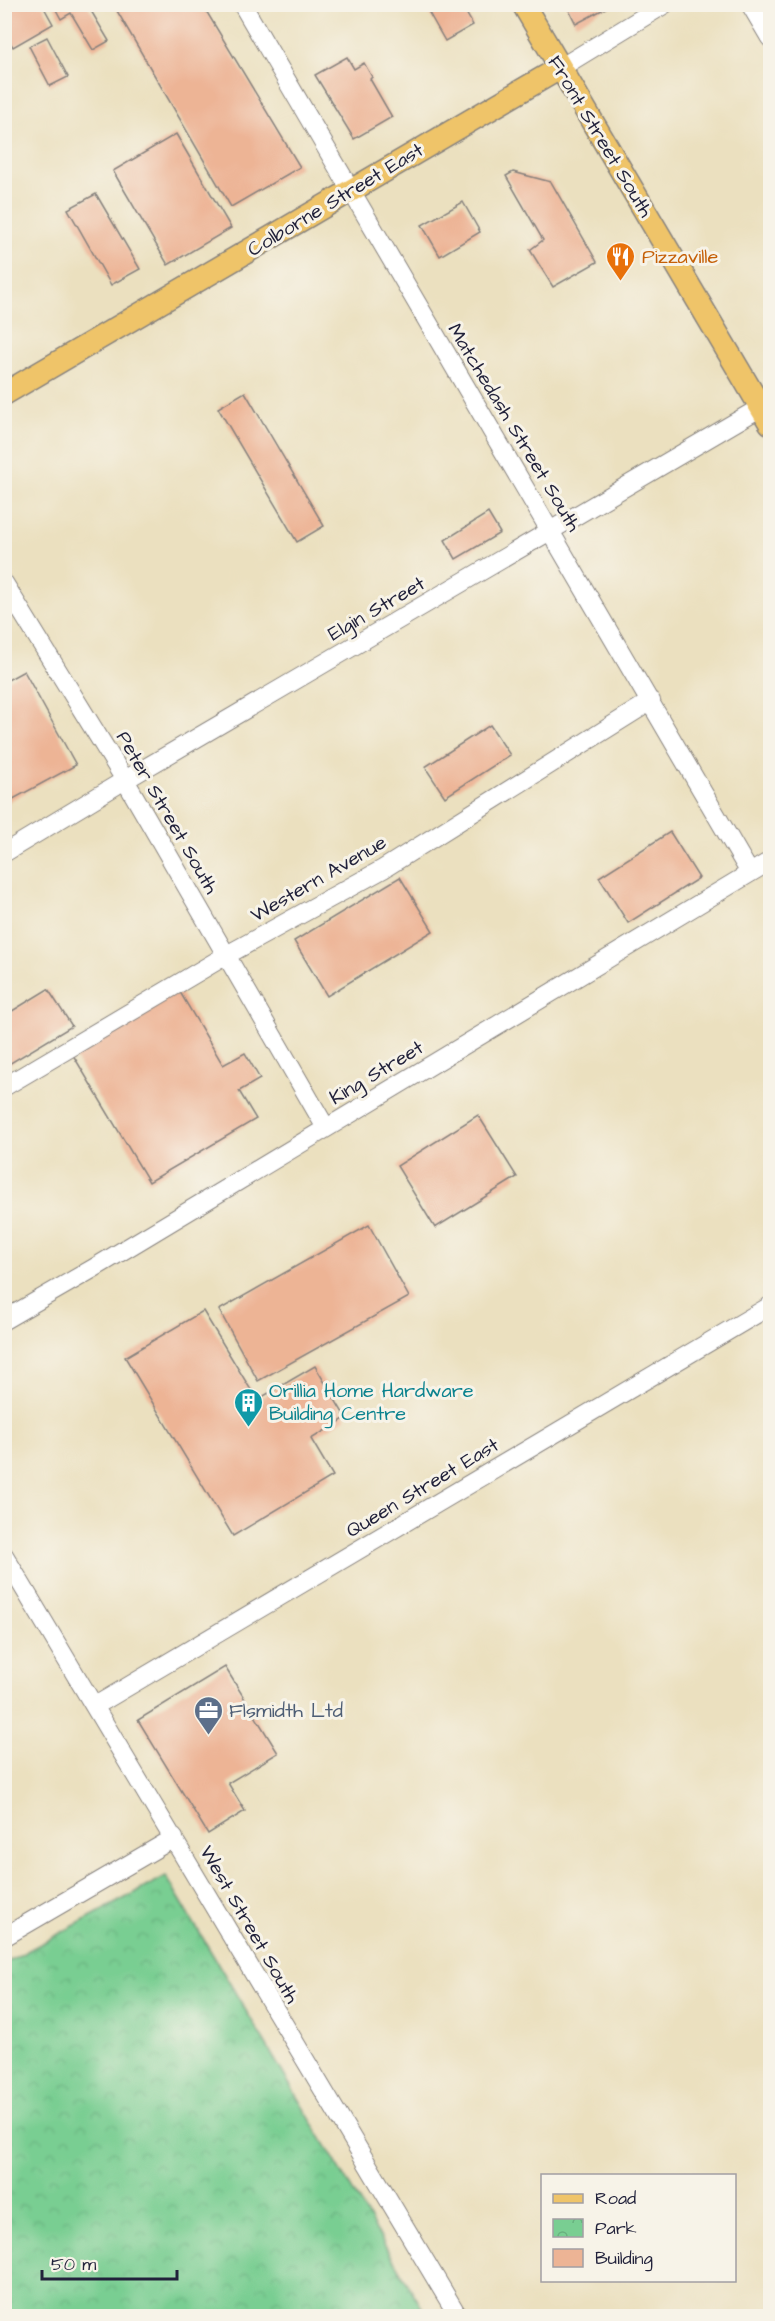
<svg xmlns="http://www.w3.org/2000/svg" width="775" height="2321" viewBox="0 0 775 2321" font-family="'Architects Daughter',sans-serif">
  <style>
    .park { fill: url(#park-crowns); stroke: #4e7866; stroke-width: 1.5 }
    .building { fill: #edb495 }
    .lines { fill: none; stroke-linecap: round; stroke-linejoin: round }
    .minor-casing { stroke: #86817d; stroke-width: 20 }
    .major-casing { stroke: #86817d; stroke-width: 25 }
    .minor { stroke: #fff; stroke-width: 18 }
    .major { stroke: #efc469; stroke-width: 22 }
    .labels { text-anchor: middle; stroke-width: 6; stroke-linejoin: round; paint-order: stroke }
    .street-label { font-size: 20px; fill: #22223b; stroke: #f7f3e8 }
    .food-label { font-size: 20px; fill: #c56008; stroke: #f7f3e8; text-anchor: start }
    .culture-label { font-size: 20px; fill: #0d838f; stroke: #f7f3e8; text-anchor: start }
    .service-label { font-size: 20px; fill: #4e5e75; stroke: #f7f3e8; text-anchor: start }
  </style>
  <defs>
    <pattern id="park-crowns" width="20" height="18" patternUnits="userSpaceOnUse" patternTransform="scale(1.5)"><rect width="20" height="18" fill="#79ce92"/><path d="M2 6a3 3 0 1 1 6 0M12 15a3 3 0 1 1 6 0" fill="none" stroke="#68b17f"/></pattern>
  </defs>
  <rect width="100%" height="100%" fill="#f7f3e8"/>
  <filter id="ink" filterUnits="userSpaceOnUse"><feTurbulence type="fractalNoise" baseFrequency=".0167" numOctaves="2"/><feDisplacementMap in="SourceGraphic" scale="12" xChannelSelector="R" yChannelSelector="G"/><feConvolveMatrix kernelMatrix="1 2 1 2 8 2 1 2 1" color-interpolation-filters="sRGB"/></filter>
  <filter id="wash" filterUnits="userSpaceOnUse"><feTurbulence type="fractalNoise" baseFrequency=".008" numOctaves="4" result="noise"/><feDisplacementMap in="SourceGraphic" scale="24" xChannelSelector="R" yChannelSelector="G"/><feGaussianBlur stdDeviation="1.35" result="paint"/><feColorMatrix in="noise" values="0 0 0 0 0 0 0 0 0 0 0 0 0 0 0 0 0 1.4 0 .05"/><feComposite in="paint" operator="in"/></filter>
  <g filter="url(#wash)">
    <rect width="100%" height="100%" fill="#ebe0bf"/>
    <path class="park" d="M166,1876L427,2316H5V1963Z"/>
    <g id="blocks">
      <path class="building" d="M4,4H42L53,24L13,47L4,33Z
        M53,4H87L109,41L93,50L71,13L61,19Z
        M113,4H202L300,167L231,207Z
        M424,4H461L473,25L445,41Z
        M566,4H613L576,24Z
        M47,37L68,77L50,86L29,46Z
        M347,57L354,69L364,63L372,77L370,79L392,117L354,139L315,75Z
        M176,134L231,228L168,265L113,171Z
        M513,172L551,182L597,262L553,287L530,250L543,240L506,176Z
        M96,194L140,269L111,285L68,209Z
        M463,202L480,232L440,256L422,225Z
        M245,392L324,526L297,542L218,408Z
        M488,513L500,533L456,559L445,540Z
        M24,671L76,765L4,804V682Z
        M490,725L510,755L445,797L425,767Z
        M670,832L699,878L628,923L599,877Z
        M400,877L433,931L327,996L294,941Z
        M177,987L223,1065L245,1053L260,1079L239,1091L256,1119L149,1182L70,1050Z
        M48,989L72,1026L4,1067V1016Z
        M478,1115L517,1177L435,1228L397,1166Z
        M369,1225L409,1297L258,1381L219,1310Z
        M203,1311L257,1400L315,1366L346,1418L311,1439L333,1476L233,1536L125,1357Z
        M225,1667L278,1753L228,1783L245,1811L208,1834L138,1720Z"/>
    </g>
  </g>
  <g filter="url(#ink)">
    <use href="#blocks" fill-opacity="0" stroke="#86817d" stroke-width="1.5"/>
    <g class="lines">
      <defs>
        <path id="minor" d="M242,4L750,873
          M750,4L770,38
          M560,68L665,4
          M4,583L125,780L326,1128
          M4,853L125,780L770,402
          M4,1087L225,956L383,869L651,701
          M4,1320L94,1268L770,861
          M4,1555L458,2316
          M95,1706L770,1306
          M4,1937L174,1838"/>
        <path id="major" d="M523,4L770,423
          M4,394L560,68"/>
      </defs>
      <use href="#minor" class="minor-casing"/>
      <use href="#major" class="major-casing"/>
      <use href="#minor" class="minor"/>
      <use href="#major" class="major"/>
    </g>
  </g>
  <defs>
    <symbol id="restaurant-pin" viewBox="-11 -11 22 30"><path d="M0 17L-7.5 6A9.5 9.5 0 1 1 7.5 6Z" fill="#e8710a" stroke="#f7f3e8"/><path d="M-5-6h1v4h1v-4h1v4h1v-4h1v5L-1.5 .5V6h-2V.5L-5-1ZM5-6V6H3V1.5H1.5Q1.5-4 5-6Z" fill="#fff"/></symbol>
    <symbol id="building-pin" viewBox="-11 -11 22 30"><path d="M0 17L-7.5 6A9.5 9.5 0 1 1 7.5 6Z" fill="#0f9aa8" stroke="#f7f3e8"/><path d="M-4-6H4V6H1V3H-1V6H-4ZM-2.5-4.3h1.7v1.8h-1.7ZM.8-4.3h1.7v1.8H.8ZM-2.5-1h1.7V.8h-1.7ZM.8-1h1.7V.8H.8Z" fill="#fff"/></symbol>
    <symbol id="office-pin" viewBox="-11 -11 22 30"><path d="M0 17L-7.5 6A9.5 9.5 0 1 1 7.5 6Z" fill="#5c6f8a" stroke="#f7f3e8"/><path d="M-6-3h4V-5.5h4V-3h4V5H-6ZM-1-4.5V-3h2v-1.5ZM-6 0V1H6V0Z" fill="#fff"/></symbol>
  </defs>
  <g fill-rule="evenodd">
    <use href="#restaurant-pin" x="604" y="240" width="33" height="45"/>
    <use href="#building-pin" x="232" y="1386" width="33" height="45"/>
    <use href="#office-pin" x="192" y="1694" width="33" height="45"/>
  </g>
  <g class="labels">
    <g class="street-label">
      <text transform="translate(601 136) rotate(59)" y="7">Front Street South</text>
      <text transform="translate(335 199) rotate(-31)" y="7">Colborne Street East</text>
      <text transform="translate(515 427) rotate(59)" y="7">Matchedash Street South</text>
      <text transform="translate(376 608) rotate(-30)" y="7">Elgin Street</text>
      <text transform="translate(168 812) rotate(60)" y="7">Peter Street South</text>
      <text transform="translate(318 878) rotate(-30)" y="7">Western Avenue</text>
      <text transform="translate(376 1072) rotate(-31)" y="7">King Street</text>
      <text transform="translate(422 1487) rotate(-31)" y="7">Queen Street East</text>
      <text transform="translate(250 1924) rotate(60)" y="7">West Street South</text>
    </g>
    <g class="food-label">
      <text x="642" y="263">Pizzaville</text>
    </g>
    <g class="culture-label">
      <text x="269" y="1397">Orillia Home Hardware<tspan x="269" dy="23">Building Centre</tspan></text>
    </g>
    <g class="service-label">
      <text x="229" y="1717">Flsmidth Ltd</text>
    </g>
  </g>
  <rect width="775" height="2321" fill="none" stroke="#f7f3e8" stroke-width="24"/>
  <rect x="541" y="2174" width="195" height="108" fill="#f7f3e8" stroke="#a29fa3" stroke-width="1.5"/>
  <rect x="553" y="2194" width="30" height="9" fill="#efc469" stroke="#a29fa3" stroke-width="1.5"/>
  <text x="595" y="2204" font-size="18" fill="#22223b">Road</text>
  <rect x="553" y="2219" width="30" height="18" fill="url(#park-crowns)" stroke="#a29fa3" stroke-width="1.5"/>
  <text x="595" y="2234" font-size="18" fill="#22223b">Park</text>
  <rect x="553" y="2249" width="30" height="18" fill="#edb495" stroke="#a29fa3" stroke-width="1.5"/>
  <text x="595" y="2264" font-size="18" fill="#22223b">Building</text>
  <path d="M42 2270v9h135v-9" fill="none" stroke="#22223b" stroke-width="3"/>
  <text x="51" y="2270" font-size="18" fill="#22223b" stroke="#f7f3e8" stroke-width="4.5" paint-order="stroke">50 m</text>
</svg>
